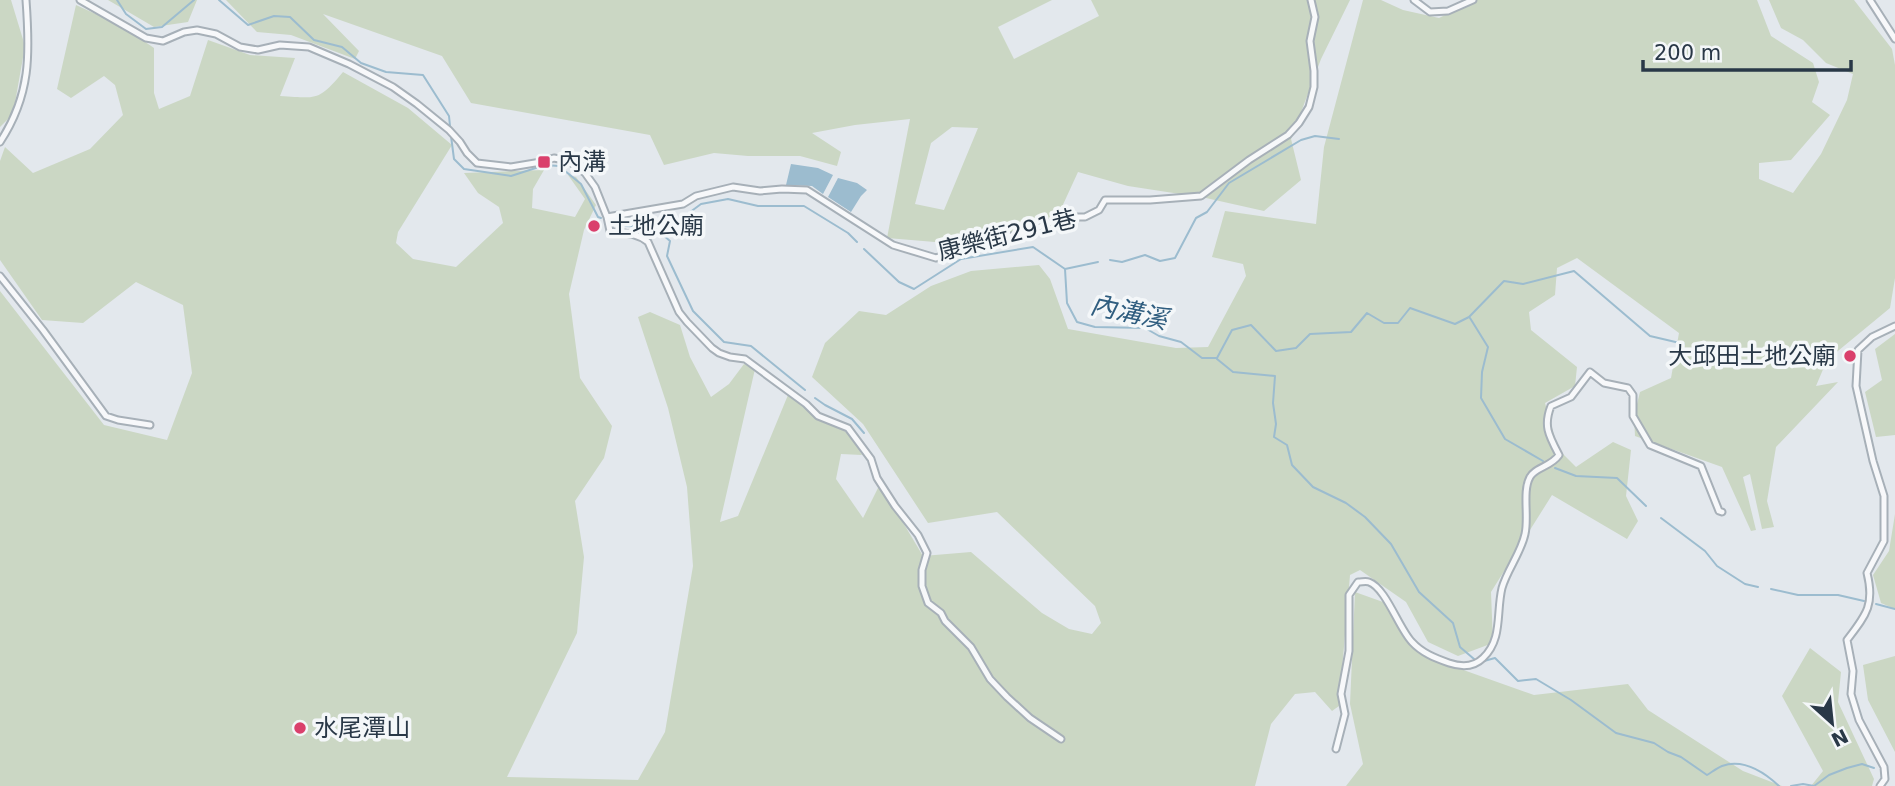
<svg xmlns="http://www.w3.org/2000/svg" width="1895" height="786" viewBox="0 0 1895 786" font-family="'DejaVu Sans','Noto Sans TC',sans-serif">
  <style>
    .green { fill: #cbd7c4; fill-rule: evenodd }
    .water { fill: #9cbccf }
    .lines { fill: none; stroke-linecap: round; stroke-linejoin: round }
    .stream { stroke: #9cbccf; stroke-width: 2 }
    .minor-casing { stroke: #a7b0b8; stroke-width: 9 }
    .minor { stroke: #f7f8fa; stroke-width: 5 }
    .poi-dot { fill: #da406c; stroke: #f4f7f9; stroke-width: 2.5 }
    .labels { text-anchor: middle; stroke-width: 7; stroke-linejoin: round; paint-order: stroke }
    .poi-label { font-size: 24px; fill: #293847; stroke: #f4f7f9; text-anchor: start }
    .street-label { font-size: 24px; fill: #293847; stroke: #f4f7f9 }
    .water-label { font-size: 26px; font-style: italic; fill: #2f5d7f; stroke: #f4f7f9 }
  </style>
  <rect width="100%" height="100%" fill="#e3e8ed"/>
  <path class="green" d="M0,0H11L25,46L13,114L0,127Z
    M108,0H197L188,22L154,27Z
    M226,0H1052L998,27L1014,59L1099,16L1091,0H1350L1321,59L1291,139L1301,180L1264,211L1206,198L1128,186L1078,172L1055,222L983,246L887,238L910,119L855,125L812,133L841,152L837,166L800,156H748L714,153L664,165L650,135L471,103L442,56L323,14L359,51L355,59L291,35L257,32ZM952,127L978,128L944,210L915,204L931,143Z
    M1363,0H1381L1403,10L1439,18L1476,0H1757L1771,36L1813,63L1819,82L1812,102L1830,115L1791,160L1759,163V179L1793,193L1821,154L1847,100L1853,74L1826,63L1803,40L1781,28L1769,0H1854L1892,49L1895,65V278L1890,308L1827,360L1816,386L1838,382L1776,447L1767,501L1774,527L1762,529L1750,474L1743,477L1756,530L1751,531L1722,467L1635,436L1634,416L1640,392L1671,378L1679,333L1577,258L1557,268L1555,295L1529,312L1531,330L1577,367L1575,386L1545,403L1558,449L1576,467L1613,442L1631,450L1626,496L1638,521L1627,539L1552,495L1491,592L1493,643L1458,656L1428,642L1406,602L1360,570L1350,575L1339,706L1332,711L1315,692L1295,694L1271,724L1255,786H0V291L104,425L167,440L192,373L183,305L136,282L83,323L42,320L0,260V161L5,147L33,173L90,149L123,115L115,85L104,76L71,98L57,89L76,5L122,26L154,48V93L159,109L190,96L208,40L250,55L295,58L280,96C317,98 318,102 343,72L408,108L452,145L398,232L396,243L413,259L456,267L503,223L499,207L478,193L464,173L544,170L533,189L532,208L575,217L585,199L568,175L576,177L596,205L584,230L569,294L580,378L612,426L604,458L575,501L584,557L577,633L507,777L638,780L665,732L693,566L687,487L668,408L638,317L650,312L680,325L690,357L711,397L729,384L744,364L755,369L720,522L738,516L788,395L852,436L862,455L841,454L836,479L863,518L880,484L923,556L971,552L1042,613L1069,629L1092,634L1101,623L1095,606L997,512L928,523L863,424L812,377L825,343L859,311L886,315L931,286L971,271L1039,265L1050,279L1068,329L1176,348L1208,347L1246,276L1243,264L1212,257L1225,211L1316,224L1324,147Z
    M1895,334V435L1876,437L1865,392L1882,380L1875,349Z
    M1895,514V609L1881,603L1873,575L1889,551Z
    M1355,592L1383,602L1424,656L1534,695L1628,684L1648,710L1743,771L1782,786H1346L1363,764L1350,704Z
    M1810,648L1841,672L1838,702L1874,779L1872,786H1811L1823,771L1782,696Z
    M1895,656V752L1868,700L1863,665Z"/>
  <path class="water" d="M791,164L818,168L833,175L823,194L812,186L786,185Z
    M838,178L857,183L867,190L861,196L851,212L828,197Z"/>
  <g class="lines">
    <path class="stream" d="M117,0L126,14L146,29L162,27L194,0
      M219,0L248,25L274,16L290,17L314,40L342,47L361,63L386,72L423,75L449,116L450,126
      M451,136L454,159L464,169L511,176L545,165L559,166L581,184L598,217L601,218
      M614,222L626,226L670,227L701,204L728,199L758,206H804L848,233L857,242
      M656,229L670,241L667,256L693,311L724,342L751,346L805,390
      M864,249L899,282L914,289L961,259L1033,247L1065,269L1067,303L1077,322L1095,327L1145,328L1159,336L1181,342L1202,358H1217L1232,330L1251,325L1276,351L1296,348L1310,334L1351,332L1367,313L1384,323H1398L1410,308L1455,324L1469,317L1504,281L1523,284L1574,271L1650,336L1684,344
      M1110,260L1122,262L1145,255L1160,261L1175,258L1196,218L1207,212L1229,183L1301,140L1315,136L1339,139
      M1065,269L1098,262
      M1470,318L1488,347L1482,372L1481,398L1505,439L1543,461
      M1217,359L1233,372L1275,376L1273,403L1276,424L1274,437L1287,445L1292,465L1313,487L1346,503L1365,517L1391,544L1419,592L1453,623L1460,647L1474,659
      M815,398L825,405L852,419L864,433
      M1555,468L1576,476L1617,478L1646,506
      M1661,518L1705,551L1717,566L1745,584L1758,587
      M1771,589L1798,595H1838L1864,601
      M1876,604L1895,609
      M1484,661L1495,658L1518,681L1536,679L1571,700L1616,733L1654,743L1668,752L1681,757L1707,775C1712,772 1717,768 1722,766C1744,758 1764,772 1779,786
      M1791,786L1803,784L1814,786L1829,775L1847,768L1862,764L1874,768"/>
    <defs>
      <path id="minor" d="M80,0L146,38L163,41L184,32L197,30L216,34L240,47L258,50L280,45L309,47L349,64L393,87L417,104L449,130L460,142L467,153L477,163L511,167L541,162L554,158L569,161L585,173L595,187L607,217L683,204L696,196L733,187L760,191L782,189L807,190L893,245L936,258L957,250L1027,232L1064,217H1085L1099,210L1105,200H1150L1201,196L1249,160L1288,135L1299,123L1309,107L1314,87V71L1310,41L1315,17L1311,0
        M1414,0L1430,12L1448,11L1473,0
        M1870,0L1895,39
        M0,142C31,95 30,54 26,0
        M607,217L610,231C623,233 637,233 648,242L679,312L687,322L712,348L719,353L730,357L745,359L806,404L818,416L848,428L871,459L877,478L895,506L918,535L927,553L922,570V586L928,603L941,613L945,621L971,647L990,679L1007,697L1030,718L1061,739
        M0,276L43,330L106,416L118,420L150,425
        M1336,749L1345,714L1341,694L1349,651V595L1358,582C1362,582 1366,581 1369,582C1386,588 1399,629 1412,642C1422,653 1435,658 1449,663C1461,667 1473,668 1483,658C1503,639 1496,613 1502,588C1507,570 1521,553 1525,534C1529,517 1522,491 1530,477C1535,467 1551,467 1559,455C1549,436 1543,426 1551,406L1571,397L1590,372L1604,383L1628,388L1633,395V416L1650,445L1701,466L1719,511L1722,512
        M1880,786L1885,779L1884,767L1859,720L1851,694L1853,671L1847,640C1866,615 1875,605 1867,573L1884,541V496L1873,461L1856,386L1858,350L1872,337L1895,326"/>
    </defs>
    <use href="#minor" class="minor-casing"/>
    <use href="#minor" class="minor"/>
  </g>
  <g class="poi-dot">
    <rect x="537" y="155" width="14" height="14" rx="3.5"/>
    <circle cx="594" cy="226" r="7"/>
    <circle cx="1850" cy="356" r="7"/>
    <circle cx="300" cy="728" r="7"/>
  </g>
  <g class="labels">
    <g class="poi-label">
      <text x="558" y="170">內溝</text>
      <text x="608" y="234">土地公廟</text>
      <text x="1836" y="364" text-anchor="end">大邱田土地公廟</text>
      <text x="314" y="736">水尾潭山</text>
    </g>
    <g class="street-label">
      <text transform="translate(1007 235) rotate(-14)" y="8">康樂街291巷</text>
    </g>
    <g class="water-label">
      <text transform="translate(1129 312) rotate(12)" y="9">內溝溪</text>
    </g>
  </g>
  <g transform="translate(1832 723) rotate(153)" stroke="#f4f7f9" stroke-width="5" paint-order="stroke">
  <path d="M0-5L12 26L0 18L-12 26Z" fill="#293847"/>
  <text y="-10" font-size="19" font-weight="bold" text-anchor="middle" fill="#293847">N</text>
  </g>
  <path d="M1643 60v10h208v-10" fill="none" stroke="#293847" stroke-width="3.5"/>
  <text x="1654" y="60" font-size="21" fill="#293847" stroke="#f4f7f9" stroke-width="5" paint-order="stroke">200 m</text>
</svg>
